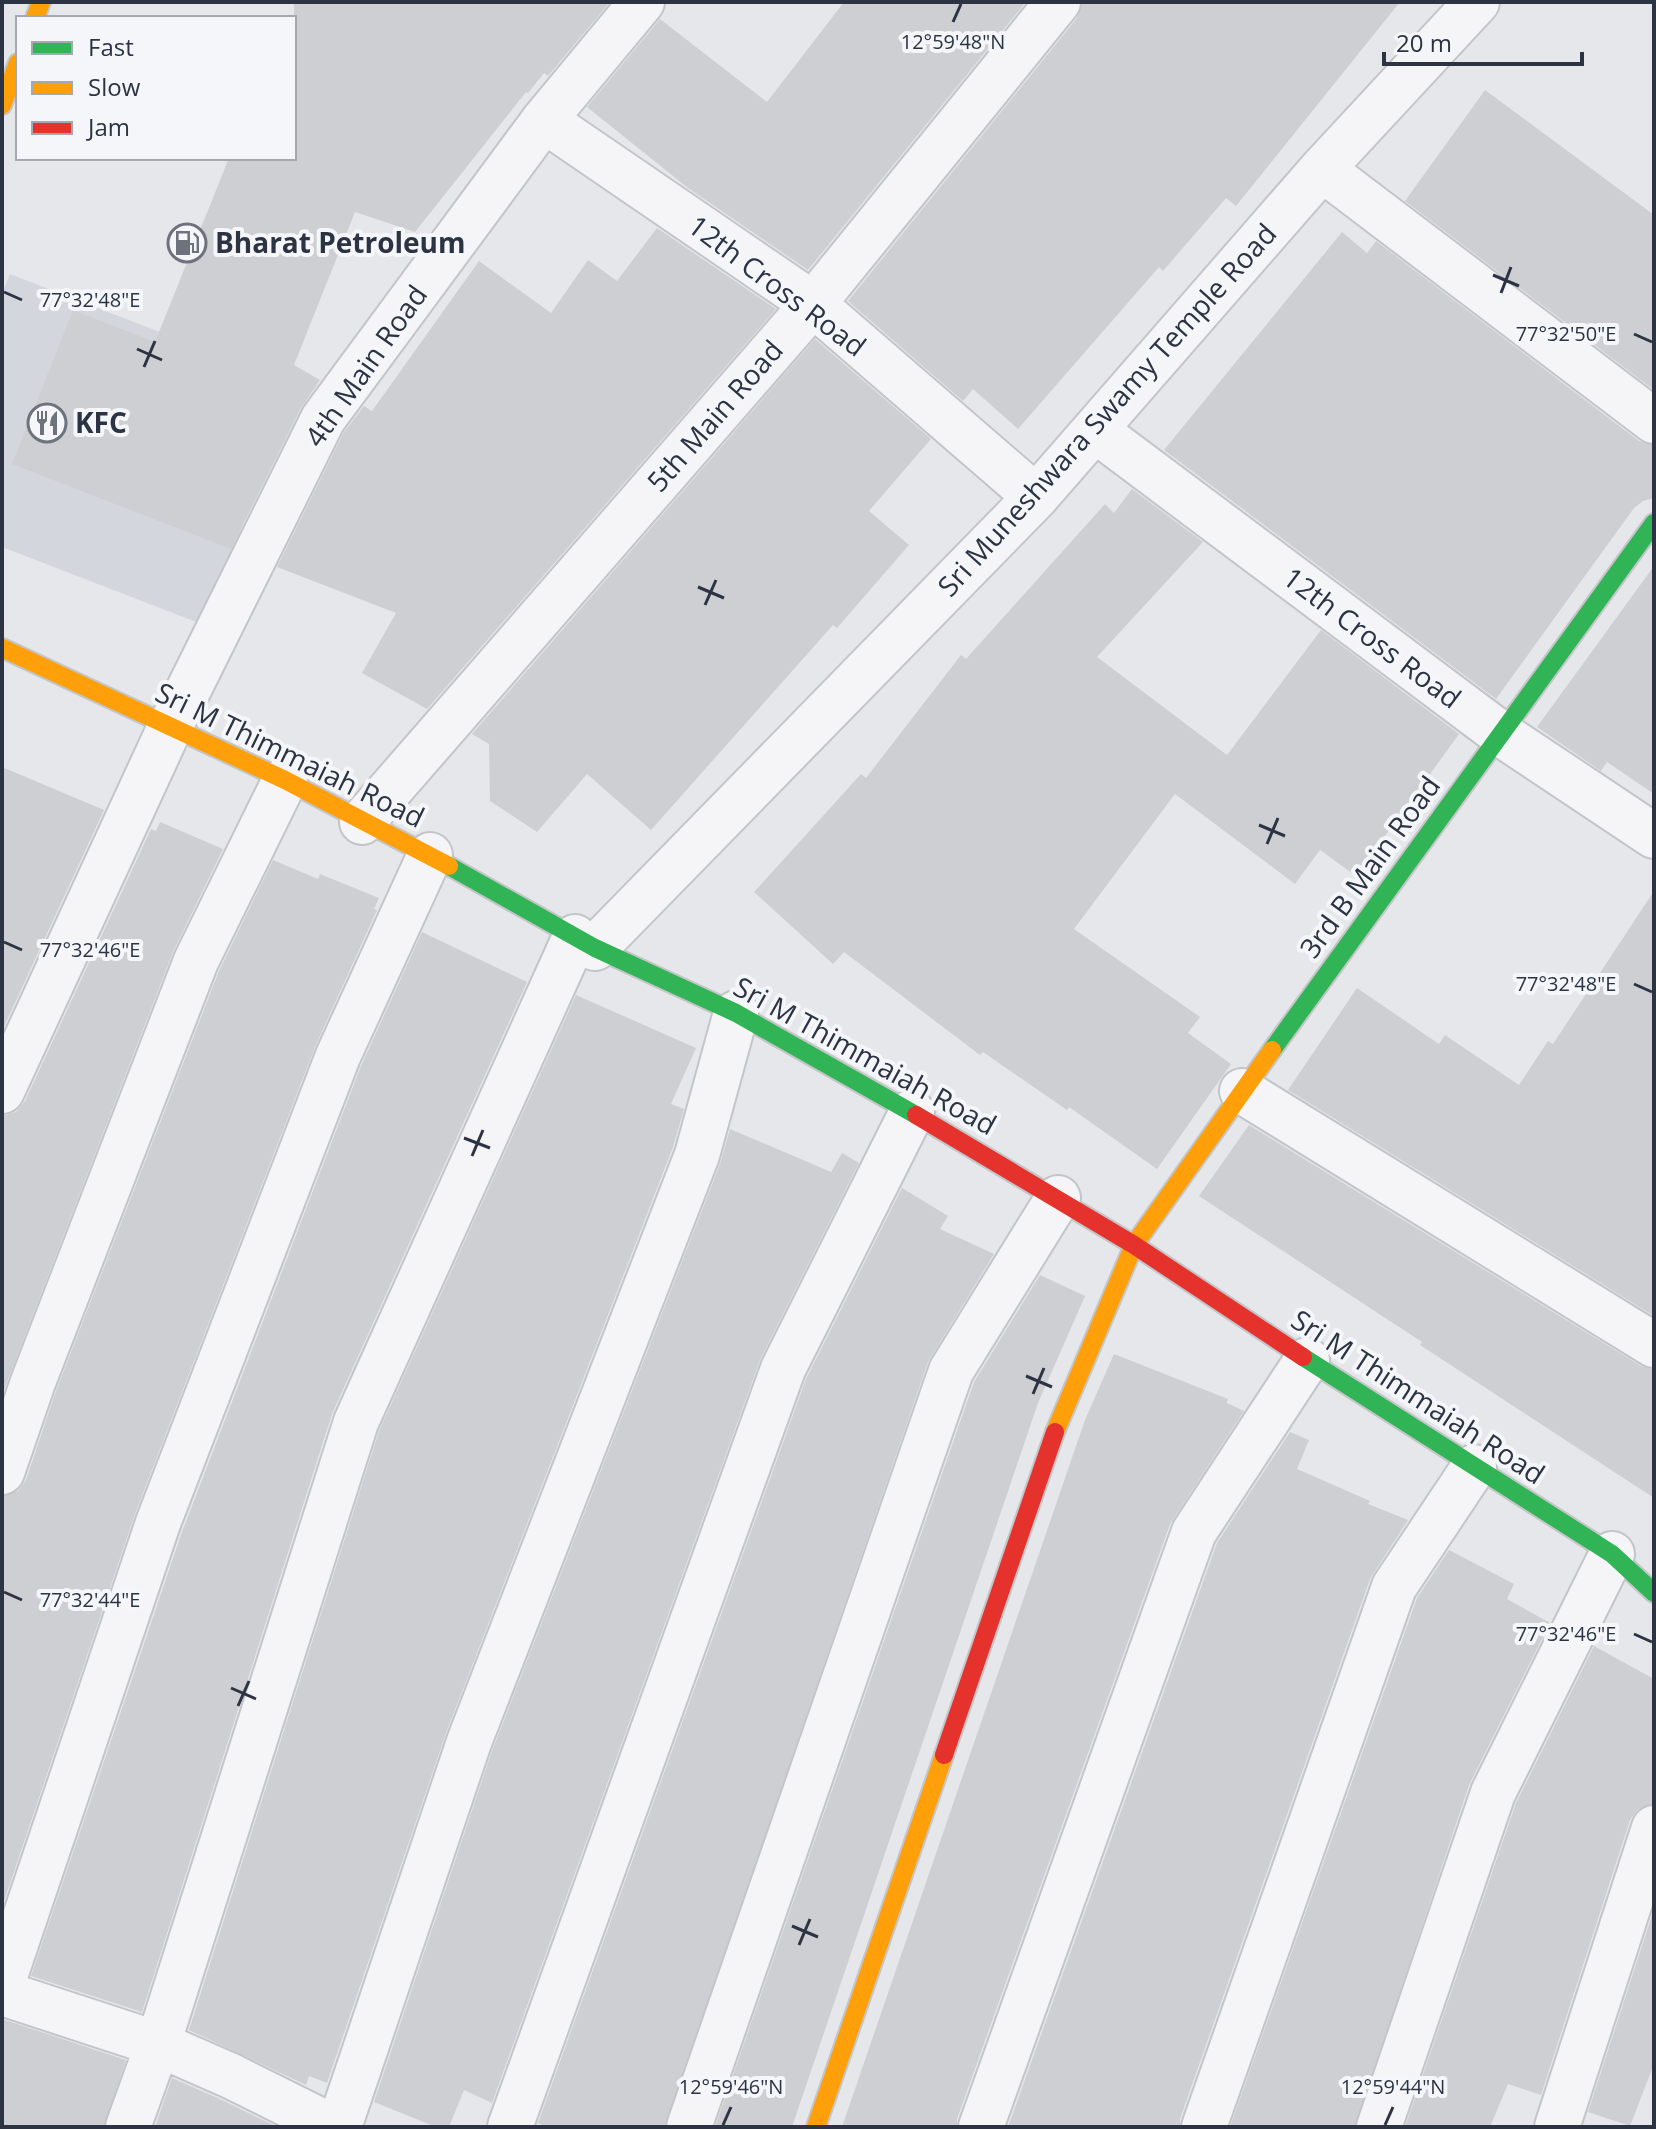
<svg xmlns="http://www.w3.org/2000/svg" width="1656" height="2129" viewBox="0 0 1656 2129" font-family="'Open Sans',sans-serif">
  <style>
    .built { fill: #d4d6dd }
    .building { fill: #cecfd2 }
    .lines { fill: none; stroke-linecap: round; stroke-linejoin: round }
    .street-casing { stroke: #c3c5c8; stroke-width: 48 }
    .fast-casing { stroke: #c3c5c8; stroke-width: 22 }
    .slow-casing { stroke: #c3c5c8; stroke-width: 22 }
    .jam-casing { stroke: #c3c5c8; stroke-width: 22 }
    .street { stroke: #f5f5f7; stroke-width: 44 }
    .fast { stroke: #30b455; stroke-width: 18 }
    .slow { stroke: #ff9f0a; stroke-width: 18 }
    .jam { stroke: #e5322d; stroke-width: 18 }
    .ticks { fill: none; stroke: #2c3343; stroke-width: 3 }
    .labels { text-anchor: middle; stroke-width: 8; stroke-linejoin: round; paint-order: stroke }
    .poi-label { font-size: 28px; font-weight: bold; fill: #2c3343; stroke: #f4f6f9; text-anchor: start }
    .street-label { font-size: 28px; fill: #2c3343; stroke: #f4f6f9 }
    .ticks-label { font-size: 20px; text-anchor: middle; fill: #2c3343; stroke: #f4f6f9; stroke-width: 8; stroke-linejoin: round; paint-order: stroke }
  </style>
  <rect width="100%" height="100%" fill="#e5e7ea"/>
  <path class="built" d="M10,274L297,385L204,625L2,547V294Z"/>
  <path class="building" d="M294,2H610L548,76L544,73L528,93L526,92L415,232L355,212L294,365L320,380L301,408L231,549L12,464L73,310L155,342L229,158H294Z
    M844,2H1026L808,270L688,188L587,107L660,19L767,102Z
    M1082,2H1400L1236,206L1226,198L1163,271L1159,267L1018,429L973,389L963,401L848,301L1077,18Z
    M1485,90L1654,215V390L1405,201Z
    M657,228L776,309L427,709L362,673L396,613L277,567L344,432L364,406L372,411L479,261L551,313L588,260L617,281Z
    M1342,232L1367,253L1376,241L1639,441L1654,445V498L1643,501L1634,508L1496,699L1164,450Z
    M815,339L931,439L869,511L909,545L837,628L833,625L651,830L587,774L537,832L490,801L489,744L472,734Z
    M1132,489L1203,542L1097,657L1227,755L1321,630L1459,734L1356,876L1320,850L1295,884L1175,794L1074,929L1200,1017L1188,1033L1231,1064L1157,1169L1069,1107L1067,1110L983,1052L980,1055L844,952L833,964L754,892L861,774L866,778L961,655L966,659L1105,504L1114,513Z
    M1654,566V794L1607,762L1601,771L1537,727Z
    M2,767L104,810L2,1031Z
    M160,822L223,849L173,952L2,1395V1116L16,1112L25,1101L151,829L156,831Z
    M273,860L318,879L320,874L379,898L374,909L377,910L315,1047L135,1514L2,1907V1496L18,1491L26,1480L56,1391L219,971Z
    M1654,891V1316L1288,1090L1357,988L1439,1044L1445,1035L1519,1085L1548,1041L1553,1044Z
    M422,932L527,982L332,1414L142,2012L31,1976L182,1532L361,1066Z
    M576,995L696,1048L671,1104L684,1109L673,1147L446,1733L327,2083L309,2076L306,2085L189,2030L379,1431Z
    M1249,1125L1641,1366L1654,1370V1498L1420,1345L1422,1342L1199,1196Z
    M730,1129L831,1172L842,1153L859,1163L760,1360L492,2103L464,2090L449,2127H436L374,2102L492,1751L720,1164Z
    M902,1188L948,1216L940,1229L994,1254L928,1362L665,2127H547L538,2123L806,1379Z
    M1040,1275L1085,1296L1038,1403L792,2127H715L974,1382Z
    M1114,1354L1228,1399L1227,1403L1244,1411L1170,1524L957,2119V2127H842L1085,1420Z
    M1290,1432L1309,1440L1297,1469L1370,1501L1368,1504L1408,1520L1370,1579L1180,2119V2127H1008L1217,1543Z
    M1449,1550L1514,1584L1507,1599L1550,1623L1469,1785L1355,2127H1230L1417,1598Z
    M1594,1646L1654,1679V1804L1638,1809L1630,1820L1541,2095L1508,2084L1490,2127H1405L1516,1803Z
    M1654,1909V2064L1630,2126L1588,2112Z
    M2,2019L126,2060L104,2127H2Z
    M172,2078L220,2099L277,2127H155Z"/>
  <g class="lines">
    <defs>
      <path id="street" d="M544,120L813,304L1036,497
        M1322,169L1654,421
        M1095,430L1501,734L1654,836
        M362,822L813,304L1058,2
        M595,948L1036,497L1322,169L1477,2
        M2,1091L171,725L323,419L544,120L642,2
        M1242,1091L1654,1345
        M2,1472L33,1382L196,961L285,780
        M2,1985L158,1523L338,1056L430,855
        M2,1993L158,2044L231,2076L333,2127
        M128,2127L158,2044L356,1422L575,937
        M339,2127L469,1742L697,1155L736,1013
        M510,2127L783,1369L912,1112
        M689,2127L951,1371L1058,1198
        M981,2127L1194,1532L1307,1360
        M1204,2127L1394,1587L1474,1467
        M1379,2127L1493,1793L1612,1554
        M1557,2127L1654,1828"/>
      <path id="fast" d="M449,866L595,948L736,1013L916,1115
        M1272,1050L1654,523
        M1303,1357L1612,1554L1654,1593"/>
      <path id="slow" d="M35,18L41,2
        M2,105L18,63
        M2,648L285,780L449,866
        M1055,1432L1134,1245L1272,1050
        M816,2127L944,1755"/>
      <path id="jam" d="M916,1115L1134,1245L1303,1357
        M944,1755L1055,1432"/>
    </defs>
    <use href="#street" class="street-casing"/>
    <use href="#fast" class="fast-casing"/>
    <use href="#slow" class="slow-casing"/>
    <use href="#jam" class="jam-casing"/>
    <use href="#street" class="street"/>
    <use href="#fast" class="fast"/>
    <use href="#slow" class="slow"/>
    <use href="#jam" class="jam"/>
  </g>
  <path class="ticks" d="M953,22L961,4M1493,275L1519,286M4,292L22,300M1501,293L1511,267M1634,334L1652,342M137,349L162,360M144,367L155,341M698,587L724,598M705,605L716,580M1259,825L1285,836M1267,844L1278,818M4,942L22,950M1634,984L1652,992M464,1138L490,1148M472,1156L483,1130M1026,1376L1052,1387M1033,1394L1044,1368M4,1592L22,1600M1634,1634L1652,1642M231,1688L256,1699M238,1706L249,1681M792,1926L818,1937M799,1945L810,1919M723,2125L731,2107M1385,2125L1393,2107"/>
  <defs>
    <symbol id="fuel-ring" viewBox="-11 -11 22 22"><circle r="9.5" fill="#f4f6f9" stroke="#6d727d" stroke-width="1.5"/><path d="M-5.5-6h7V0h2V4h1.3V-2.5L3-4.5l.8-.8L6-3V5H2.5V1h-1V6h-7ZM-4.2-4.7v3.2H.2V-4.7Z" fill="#6d727d"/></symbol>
    <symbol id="restaurant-ring" viewBox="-11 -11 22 22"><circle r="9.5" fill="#f4f6f9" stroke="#6d727d" stroke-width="1.5"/><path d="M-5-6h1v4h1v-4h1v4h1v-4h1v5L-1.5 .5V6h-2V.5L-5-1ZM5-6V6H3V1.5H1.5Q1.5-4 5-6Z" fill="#6d727d"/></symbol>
  </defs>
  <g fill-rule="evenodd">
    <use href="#fuel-ring" x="165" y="221" width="44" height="44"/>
    <use href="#restaurant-ring" x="25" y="401" width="44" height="44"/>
  </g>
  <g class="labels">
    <g class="poi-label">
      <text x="215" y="253">Bharat Petroleum</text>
      <text x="75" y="433">KFC</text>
    </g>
    <g class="street-label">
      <text transform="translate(777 286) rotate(37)" y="10">12th Cross Road</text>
      <text transform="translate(366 366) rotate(-55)" y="10">4th Main Road</text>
      <text transform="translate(1107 410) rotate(-48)" y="10">Sri Muneshwara Swamy Temple Road</text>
      <text transform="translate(715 416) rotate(-49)" y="10">5th Main Road</text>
      <text transform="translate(1372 638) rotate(37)" y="10">12th Cross Road</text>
      <text transform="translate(290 755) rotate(26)" y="10">Sri M Thimmaiah Road</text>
      <text transform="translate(1370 867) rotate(-54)" y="10">3rd B Main Road</text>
      <text transform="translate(865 1056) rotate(29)" y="10">Sri M Thimmaiah Road</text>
      <text transform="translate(1418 1397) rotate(33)" y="10">Sri M Thimmaiah Road</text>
    </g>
  </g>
  <g class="ticks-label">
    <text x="953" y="49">12°59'48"N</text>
    <text x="90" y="307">77°32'48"E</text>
    <text x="1566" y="341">77°32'50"E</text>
    <text x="90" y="957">77°32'46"E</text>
    <text x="1566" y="991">77°32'48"E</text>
    <text x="90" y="1607">77°32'44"E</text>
    <text x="1566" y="1641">77°32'46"E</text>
    <text x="731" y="2094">12°59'46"N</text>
    <text x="1393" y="2094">12°59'44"N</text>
  </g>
  <rect width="1656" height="2129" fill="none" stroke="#2c3343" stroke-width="8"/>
  <rect x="16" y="16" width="280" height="144" fill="#f4f6f9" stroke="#a4a8b0" stroke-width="2"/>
  <rect x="32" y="42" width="40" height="12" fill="#30b455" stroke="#a4a8b0" stroke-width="2"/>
  <text x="88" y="56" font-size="24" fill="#2c3343">Fast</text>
  <rect x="32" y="82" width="40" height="12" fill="#ff9f0a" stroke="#a4a8b0" stroke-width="2"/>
  <text x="88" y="96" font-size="24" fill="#2c3343">Slow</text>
  <rect x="32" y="122" width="40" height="12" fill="#e5322d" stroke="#a4a8b0" stroke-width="2"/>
  <text x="88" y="136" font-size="24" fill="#2c3343">Jam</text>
  <path d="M1384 52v12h198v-12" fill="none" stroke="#2c3343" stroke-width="4"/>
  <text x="1396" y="52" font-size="24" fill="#2c3343" stroke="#f4f6f9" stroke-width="6" paint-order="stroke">20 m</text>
</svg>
